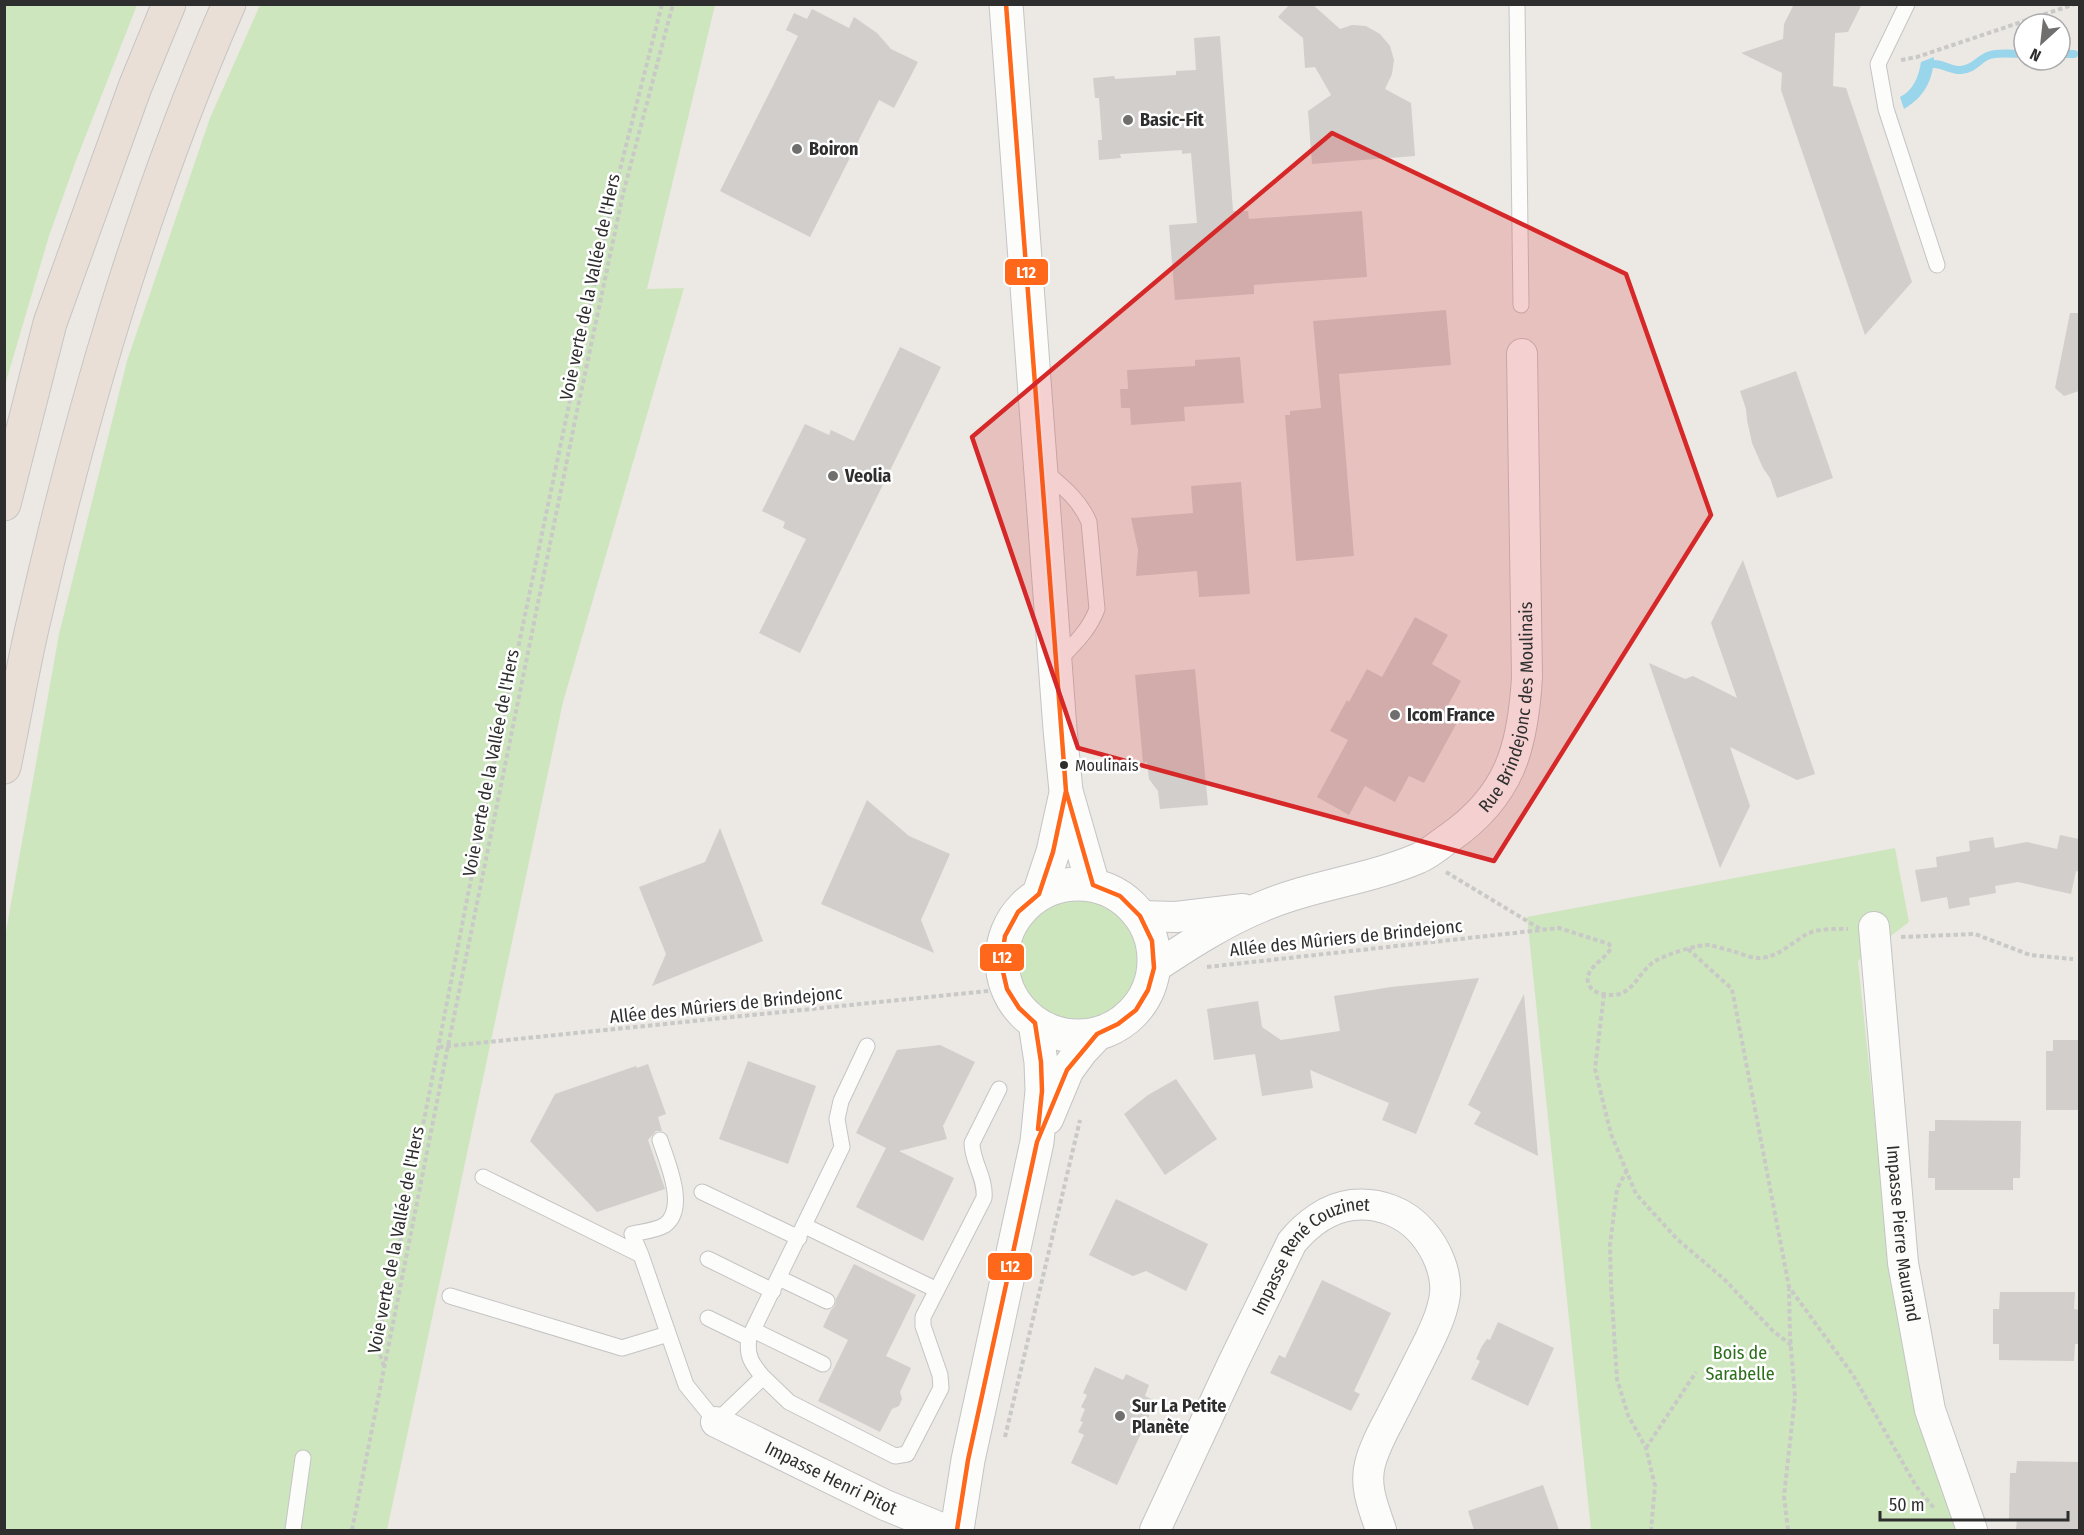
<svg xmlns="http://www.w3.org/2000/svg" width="2084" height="1535" viewBox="0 0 2084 1535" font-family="'Fira Sans Condensed',sans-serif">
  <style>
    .green { fill: #cee6be }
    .water { fill: #99d6ec }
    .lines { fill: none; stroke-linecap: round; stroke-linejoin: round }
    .stream { stroke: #99d6ec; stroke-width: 8 }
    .building { fill: #d1cecb }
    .service-casing { stroke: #c5c4c5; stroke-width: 17 }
    .minor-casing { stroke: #c5c4c5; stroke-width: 32 }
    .tertiary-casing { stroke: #c5c4c5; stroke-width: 35 }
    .motorway-casing { stroke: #c6c5c4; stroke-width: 35 }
    .path { stroke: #c9c9c8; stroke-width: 4; stroke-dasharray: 4.5 3; stroke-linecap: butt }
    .service { stroke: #fcfcfb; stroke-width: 15 }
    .minor { stroke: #fcfcfb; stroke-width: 30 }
    .tertiary { stroke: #fcfcfb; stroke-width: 33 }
    .motorway { stroke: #eadfd6; stroke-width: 33 }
    .bus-1-casing { stroke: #fff; stroke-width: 9 }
    .bus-1 { stroke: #ff671b; stroke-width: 4.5 }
    .marked { fill: #d62828; fill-opacity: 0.2; stroke: #d62828; stroke-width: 4.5; stroke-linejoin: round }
    .poi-dot { fill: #706f6e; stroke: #fff; stroke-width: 2 }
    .bus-dot { fill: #2e2e2e; stroke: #fff; stroke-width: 2 }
    .labels { text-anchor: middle; stroke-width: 5; stroke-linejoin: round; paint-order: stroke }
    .bus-label { font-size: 16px; fill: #2e2e2e; stroke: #fff; text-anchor: start }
    .poi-label { font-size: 18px; font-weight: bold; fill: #2e2e2e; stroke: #fff; text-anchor: start }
    .street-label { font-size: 18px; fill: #2e2e2e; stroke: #fff }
    .park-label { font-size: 18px; fill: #2c6e1b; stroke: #fff }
    .line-badge { stroke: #fff; stroke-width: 2 }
    .badge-label { font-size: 16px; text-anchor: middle; font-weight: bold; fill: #fff }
  </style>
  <rect width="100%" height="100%" fill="#ece8e4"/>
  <path class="green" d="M5,4L137,5L75,163L49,236L5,385Z
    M260,5H715L647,289L684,288L563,702L387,1530H5V937L59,634L127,361L210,118Z
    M1895,848L1909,922L1858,961L1891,1276L1957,1530H1591L1527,917Z
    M1015 959a62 62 0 1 1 124 0a62 62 0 1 1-124 0Z"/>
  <path class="water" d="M1934,57C1933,81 1924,97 1904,109L1900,97C1913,91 1919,76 1921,62Z"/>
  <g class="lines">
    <path class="stream" d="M2060,54H2074
      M1934,64C1944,64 1952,71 1961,70C1975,69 1979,58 1990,55C2000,52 2014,54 2024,54"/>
  </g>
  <path class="building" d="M1290,4H1312L1340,29L1352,25L1366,26L1380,34L1390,46L1394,60L1392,74L1385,89L1411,103L1415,156L1312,164L1308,111L1331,95L1315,67L1305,68L1303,38L1278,17Z
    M1794,4H1862L1848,32L1835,33L1833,86L1846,88L1912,282L1865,335L1781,90L1782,73L1741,53L1783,39L1784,24Z
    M812,9L849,28L854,17L877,33L891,49L918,62L894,108L879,100L810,237L720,191L798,36L786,30L794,13L807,19Z
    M1220,36L1233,211H1248L1249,219L1362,211L1367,277L1254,285V294L1175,300L1169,225L1197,223L1191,153L1182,154V150L1120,154L1121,158L1099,160L1098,140H1102L1099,98H1095L1093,78L1114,76L1115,79L1176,75V71L1196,70L1194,38Z
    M1446,310L1451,365L1339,374L1354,556L1296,561L1285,415H1290V411L1321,408L1313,321Z
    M2070,313H2079V391L2064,396L2055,388Z
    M900,347L941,367L800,653L759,633L806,539L783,528L785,522L762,511L805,424L829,435L831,430L854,441Z
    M1240,357L1244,403L1184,407L1185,421L1131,425L1130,408H1121L1120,389H1128L1127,370L1195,366V360Z
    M1796,371L1833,478L1777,498L1770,478L1763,468L1752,443L1747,420L1746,409L1740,391Z
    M1241,482L1250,594L1199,597L1197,571L1136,576L1138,550L1131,518L1193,513L1191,486Z
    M1743,560L1815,774L1797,780L1730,747L1750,806L1720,868L1649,663L1685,679L1693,676L1737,698L1711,623Z
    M1415,617L1448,635L1432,664L1461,681L1445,711L1459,719L1424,783L1409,776L1395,802L1365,786L1349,815L1317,797L1348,740L1330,731L1347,700L1349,702L1367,669L1382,677Z
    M1195,669L1208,805L1160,809L1158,791L1149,779L1147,762L1143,763L1135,675Z
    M867,800L909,836L950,854L921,920L934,953L821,904Z
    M720,828L763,941L652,986L666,954L639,887L705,862Z
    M2060,835L2079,839V872L2076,871L2071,894L2018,882L1995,886L1996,893L1969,898L1970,905L1949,909L1947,897L1921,902L1915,870L1937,867L1936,857L1970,851L1969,841L1993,837L1995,848L2027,842L2057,849Z
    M1479,978L1416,1134L1382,1120L1389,1103L1310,1070L1313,1088L1262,1096L1255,1054L1214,1060L1207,1009L1258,1001L1262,1027L1281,1040L1340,1031L1334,996L1391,987Z
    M1524,994L1538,1156L1474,1124L1481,1112L1468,1105Z
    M2053,1040H2079V1110H2046V1051H2053Z
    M940,1045L975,1062L943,1126L947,1139L899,1151L954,1178L923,1241L856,1207L886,1148L856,1133L897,1050Z
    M748,1061L816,1086L788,1164L719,1139Z
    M648,1064L666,1114L658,1117L662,1131H656L648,1140L665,1189L597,1212L530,1141L555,1094L636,1066L637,1068Z
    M1176,1079L1217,1139L1165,1175L1124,1114L1148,1095Z
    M1935,1120L2021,1121L2020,1178H2013V1190H1935V1178H1928L1929,1131H1935Z
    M1116,1199L1208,1244L1186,1291L1146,1271L1133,1276L1089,1255Z
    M854,1264L916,1295L886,1356L911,1368L900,1392L902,1399L899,1406L892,1409L880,1432L818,1401L848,1340L823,1327L831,1310L835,1306L836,1299Z
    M1322,1280L1391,1313L1354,1391L1360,1394L1351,1411L1270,1373L1279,1355L1285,1358Z
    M2000,1292H2075L2074,1309L2079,1310V1344H2075L2074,1361L1999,1360V1344H1993V1309H1999Z
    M1498,1322L1554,1348L1528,1406L1471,1379L1480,1361L1476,1359L1482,1346L1487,1339L1490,1340Z
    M1095,1367L1123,1380L1126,1374L1149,1385L1145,1396L1156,1401L1117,1485L1071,1463L1084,1435L1078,1432L1083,1422L1080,1421L1085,1409L1081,1407L1087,1395L1083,1393Z
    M2017,1461L2079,1462V1530H2016L2017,1519H2009L2010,1473H2016Z
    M1543,1485L1559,1530H1474L1468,1511Z"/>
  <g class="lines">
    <defs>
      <path id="service" d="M1517,4L1521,305
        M1907,4L1878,64L1886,109L1937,265
        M1043,470C1062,486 1080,500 1089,522L1097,609C1089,631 1073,645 1057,662
        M483,1177L641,1255L686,1385L716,1422L763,1377L789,1402L895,1456L907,1454L941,1388L940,1375L923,1326V1317L984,1198C986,1178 972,1162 972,1143L999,1089
        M702,1192L799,1238
        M805,1226L937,1290
        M641,1255L632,1234C642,1232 657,1230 665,1225C688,1208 667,1162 660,1140
        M708,1259L773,1291
        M779,1278L827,1301
        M450,1296L622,1348L668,1334
        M708,1318L749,1338
        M753,1330L823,1364
        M763,1377C752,1364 746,1356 749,1338L842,1147L837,1119L841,1101L867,1046
        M293,1530L303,1458"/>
      <g id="minor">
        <path d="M1140,916L1176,917L1243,909"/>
        <path id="s1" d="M1874,927L1903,1263L1930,1410L1972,1530"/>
        <path id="s2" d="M1154,968C1187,946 1224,922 1261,907C1312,885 1368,880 1419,858C1429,854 1439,845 1449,838C1510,796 1523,747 1527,677L1522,354"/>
        <path id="s3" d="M716,1422L885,1505L946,1530"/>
        <path id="s4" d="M1155,1530L1233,1363L1292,1242C1307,1224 1328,1208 1352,1205C1378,1202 1405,1212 1422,1232C1436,1248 1447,1272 1445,1294C1443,1311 1436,1326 1429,1341C1416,1367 1403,1393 1390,1418C1382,1433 1374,1448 1370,1464C1364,1487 1374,1509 1381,1530"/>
      </g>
      <path id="tertiary" d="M1006,4L1060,729L1066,791L1093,885
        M1002 960a76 76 0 1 1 152 0a76 76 0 1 1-152 0Z
        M1039,894L1053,852L1066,793
        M1047,1118L1067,1070L1081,1051L1097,1034
        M957,1530L968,1460L1037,1142L1042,1091L1041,1062L1035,1023"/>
      <path id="motorway" d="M4,504L50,323L135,87L169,4
        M4,767C14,719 22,671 33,624C81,413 142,203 229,4"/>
    </defs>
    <use href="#service" class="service-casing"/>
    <use href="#minor" class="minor-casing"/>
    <use href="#tertiary" class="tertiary-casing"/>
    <use href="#motorway" class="motorway-casing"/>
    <path class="path" d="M1901,60L1917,57L2075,4
      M1446,872L1542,930
      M1901,937L1975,934L2030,955L2073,959
      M1688,949L1732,989L1789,1287L1853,1375L1916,1486L1934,1508
      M1207,967L1559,928L1609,944L1611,948C1606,960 1578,971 1591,988C1594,992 1599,993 1603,994C1634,1001 1636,971 1657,960C1668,954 1698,944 1710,945C1717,947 1725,949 1732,951C1740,953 1750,958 1758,958C1778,958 1791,943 1807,934C1819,928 1835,929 1848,929
      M1604,994L1595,1069L1611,1134L1636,1194L1677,1239L1725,1280L1772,1330L1791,1345
      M439,1047L1007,989
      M1627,1170L1617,1189L1610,1245L1611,1285L1617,1379L1628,1415L1646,1448L1655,1486L1651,1530
      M384,1366L379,1352L380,1334L385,1303L401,1238L489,787L571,395L614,193L662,4
      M1005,1437L1080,1120
      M1646,1448L1696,1372
      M352,1530L448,1046L576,416L623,194L673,4
      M1788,1530L1784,1496L1795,1397L1790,1336L1789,1289"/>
    <use href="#service" class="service"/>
    <use href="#minor" class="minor"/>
    <use href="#tertiary" class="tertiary"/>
    <use href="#motorway" class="motorway"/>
    <defs>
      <path id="bus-1" d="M1038,1129L1042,1091L1041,1062L1035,1023L1019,1008L1007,989L1001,963L1005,936L1018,912L1039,894L1053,852L1066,791
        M957,1530L968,1460L1037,1142L1067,1070L1097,1034L1118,1024L1136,1010L1148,990L1154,968L1152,941L1140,916L1120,896L1093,885L1066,791L1006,4"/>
    </defs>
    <use href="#bus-1" class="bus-1-casing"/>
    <use href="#bus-1" class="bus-1"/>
  </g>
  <path class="marked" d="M1332,133L1626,274L1711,515L1494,861L1078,748L972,437Z"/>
  <g class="poi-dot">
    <circle cx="1128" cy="120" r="6"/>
    <circle cx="797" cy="149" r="6"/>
    <circle cx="833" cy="476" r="6"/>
    <circle cx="1395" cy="715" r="6"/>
    <circle cx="1120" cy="1416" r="6"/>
  </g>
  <circle class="bus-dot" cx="1064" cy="765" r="5"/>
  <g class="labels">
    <g class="bus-label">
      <text x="1075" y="771">Moulinais</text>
    </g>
    <g class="poi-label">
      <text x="1140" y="126">Basic-Fit</text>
      <text x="809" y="155">Boiron</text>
      <text x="845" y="482">Veolia</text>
      <text x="1407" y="721">Icom France</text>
      <text x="1132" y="1412">Sur La Petite<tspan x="1132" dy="21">Planète</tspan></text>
    </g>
    <g class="street-label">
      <text transform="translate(590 287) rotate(-78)" y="6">Voie verte de la Vallée de l'Hers</text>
      <text dy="6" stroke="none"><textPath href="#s2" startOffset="478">Rue Brindejonc des Moulinais</textPath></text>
      <text transform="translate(491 763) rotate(-79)" y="6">Voie verte de la Vallée de l'Hers</text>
      <text transform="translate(1346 938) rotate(-6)" y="6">Allée des Mûriers de Brindejonc</text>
      <text transform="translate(726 1005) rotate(-6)" y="6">Allée des Mûriers de Brindejonc</text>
      <text dy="6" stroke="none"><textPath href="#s1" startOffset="308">Impasse Pierre Maurand</textPath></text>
      <text transform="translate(396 1240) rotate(-79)" y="6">Voie verte de la Vallée de l'Hers</text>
      <text dy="6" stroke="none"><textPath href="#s4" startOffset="324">Impasse René Couzinet</textPath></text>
      <text dy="6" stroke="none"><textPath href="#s3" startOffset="128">Impasse Henri Pitot</textPath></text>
    </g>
    <g class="park-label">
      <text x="1740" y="1359">Bois de<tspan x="1740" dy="21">Sarabelle</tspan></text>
    </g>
  </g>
  <g class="line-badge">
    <rect x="1004" y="258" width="45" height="28" rx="6" fill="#ff671b"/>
    <rect x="979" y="943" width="46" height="29" rx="6" fill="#ff671b"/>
    <rect x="987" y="1252" width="46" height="29" rx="6" fill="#ff671b"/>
  </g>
  <g class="badge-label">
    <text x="1026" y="278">L12</text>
    <text x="1002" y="963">L12</text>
    <text x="1010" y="1272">L12</text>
  </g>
  <rect width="2084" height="1535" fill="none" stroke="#2e2e2e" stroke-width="12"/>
  <g transform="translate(2042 42) rotate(207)"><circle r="28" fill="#ffffff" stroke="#ababab" stroke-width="1.5"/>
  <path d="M0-4.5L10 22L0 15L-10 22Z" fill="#706f6e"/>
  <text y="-9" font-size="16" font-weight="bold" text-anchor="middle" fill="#2e2e2e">N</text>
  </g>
  <path d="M1880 1511v9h188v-9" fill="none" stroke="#2e2e2e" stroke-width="3"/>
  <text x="1889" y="1511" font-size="18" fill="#2e2e2e" stroke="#ffffff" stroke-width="4.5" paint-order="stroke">50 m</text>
</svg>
